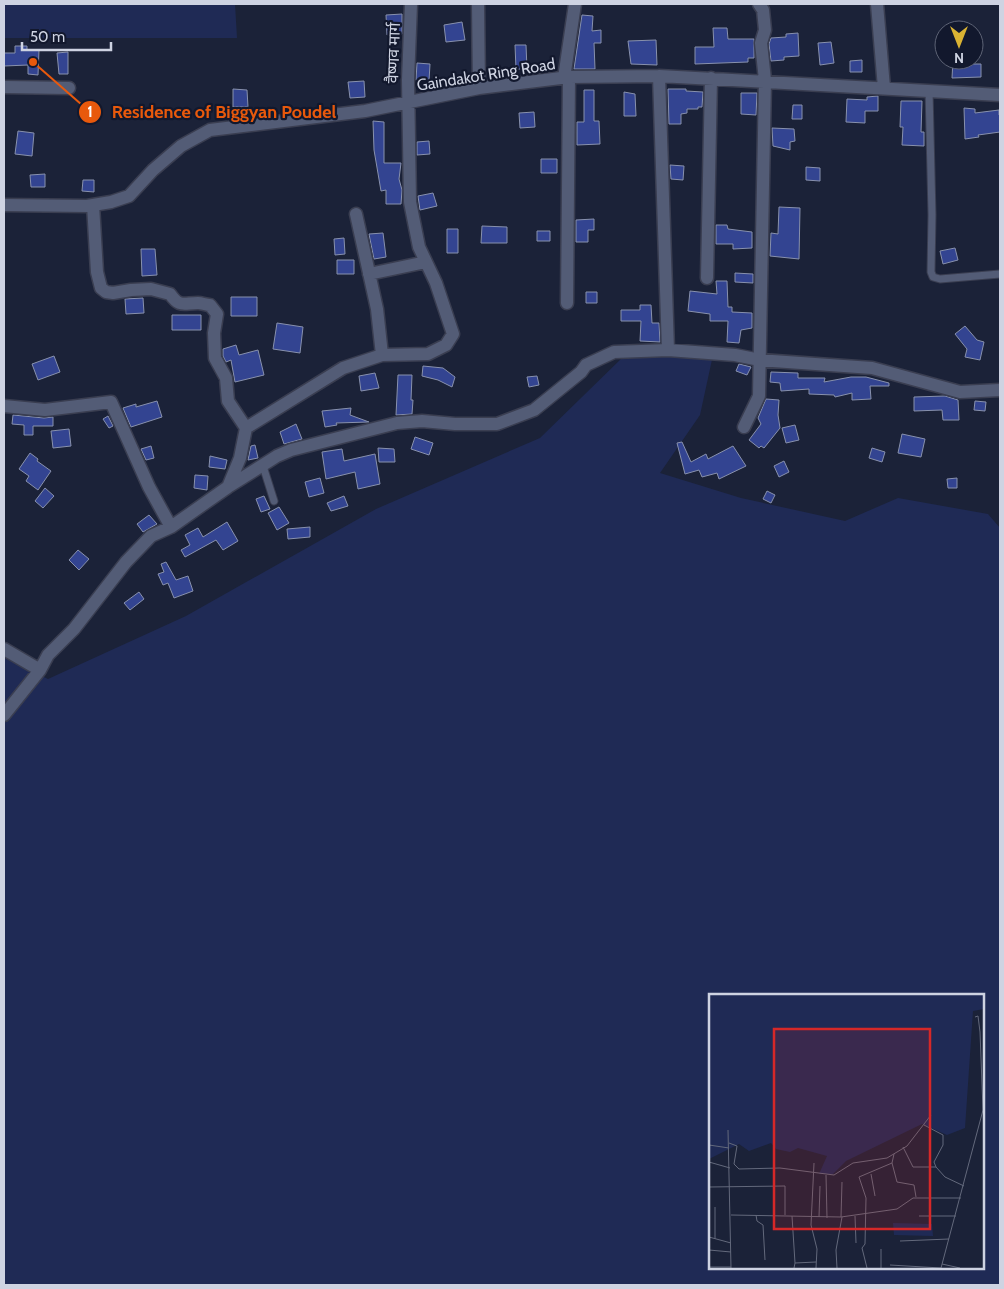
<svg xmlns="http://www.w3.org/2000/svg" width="1004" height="1289" viewBox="0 0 1004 1289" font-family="Cabin,'Noto Sans Devanagari',sans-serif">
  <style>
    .green { fill: #1f2a55; fill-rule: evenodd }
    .building { fill: #334491; stroke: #8891ad }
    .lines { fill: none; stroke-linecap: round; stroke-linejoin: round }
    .service-casing { stroke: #3a3e51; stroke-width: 9 }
    .minor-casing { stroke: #3a3e51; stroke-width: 15 }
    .service { stroke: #535c76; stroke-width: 7 }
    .minor { stroke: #535c76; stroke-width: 12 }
    .labels { text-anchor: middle; stroke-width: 4.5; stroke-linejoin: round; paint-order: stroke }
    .street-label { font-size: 16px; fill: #ced3e2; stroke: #12182d }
    .inset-road { fill: none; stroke: #63697c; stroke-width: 1 }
    .view { fill: #d62828; fill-opacity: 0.15; stroke: #d62828; stroke-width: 2.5 }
    .inset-edge { fill: none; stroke: #ced3e2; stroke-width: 2.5 }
    .leader { fill: none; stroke: #e8590c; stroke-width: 2 }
    .callout-dot { fill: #e8590c; stroke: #12182d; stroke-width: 2 }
    .mark-label { font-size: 15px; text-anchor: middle; font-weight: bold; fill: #fff }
    .callout-label { font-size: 18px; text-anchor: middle; font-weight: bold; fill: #e8590c; stroke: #12182d; stroke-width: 4.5; stroke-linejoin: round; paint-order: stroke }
  </style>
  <rect width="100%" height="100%" fill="#1b2238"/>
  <path class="green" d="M4,4H235L237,38H4Z
    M713,355L700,415L660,473L741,498L845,521L898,498L988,514L1000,528V1285H4V658L48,679L186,616L376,509L540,438L623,357ZM710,995H983V1268H710Z"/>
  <path class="building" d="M402,14V34L387,35L386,15Z
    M582,15L593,16L592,31L601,30V43H594L595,69H574Z
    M462,22L465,40L446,42L444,25Z
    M713,28H727L728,39H754V58H748V62L695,64V47H714Z
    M798,33L799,56L784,57V60L771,61L769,44L771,38L786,37V34Z
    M656,40L657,65L631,64L628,41Z
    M831,42L834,63L820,65L818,43Z
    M515,45H526L527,69H516Z
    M15,46H27V50H39L38,75L28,74V65L4,66V53H15Z
    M68,52V74H59L57,53Z
    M862,60V72H850V61Z
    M953,60H964V64H981V77L952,78Z
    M417,63L430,64L429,81L416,80Z
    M364,81L365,97L350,98L348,82Z
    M233,89L247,90L248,107H233Z
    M668,89H686V91L703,92L702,107H698V109H687V113L681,114V124H669Z
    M584,90H594V121H599L600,144L577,145V122H584Z
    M624,92L635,94L636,116H624Z
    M741,93H757L756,115L741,114Z
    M878,96V111H865V123L846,122L847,99L867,100V97Z
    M901,101H922L921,132H924V146L902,145L903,127H900Z
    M793,105H802V119H792Z
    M964,108L975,109V113L999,110V115H1000V132L978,135L979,137L965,139Z
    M534,112L535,127L520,128L519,113Z
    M373,121L384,122V163H401L399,179L402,190L401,204H386V190L381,191L374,150Z
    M772,128L794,129L795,141L790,142V150L773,146Z
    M18,131L34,133L32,156L15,154Z
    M429,141L430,154L417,155V142Z
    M541,159H557V173H541Z
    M670,165L684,166L683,180L671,179Z
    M806,167L820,168V181L806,180Z
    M45,174V187H31L30,175Z
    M83,180H94V192L82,191Z
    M433,193L437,206L420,210L418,196Z
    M779,207L800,208L799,259L770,256L771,233L778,234Z
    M594,219V230H588V242H576V220Z
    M716,225H727L728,229L752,232V248L733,249V244H716Z
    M482,226L507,227V243H481Z
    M447,229H458V253H447Z
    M537,231H550V241H537Z
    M383,233L386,257L374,259L369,234Z
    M344,238L345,254L335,255L334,239Z
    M955,248L958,260L943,264L940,251Z
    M141,249H155L157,275L142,276Z
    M337,260H354V274H337Z
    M735,273L753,274V283L735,282Z
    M716,281H727L728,307H732V312L752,313V328L741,330L739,343L727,342L728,321H710V314L688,311L690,291L717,294Z
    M586,292H597V303H586Z
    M231,297H257V316H231Z
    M143,298L144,313L126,314L125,299Z
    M640,305H651L652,323H659L660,342L640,341L641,321H621V310H640Z
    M172,315H201V330H172Z
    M277,323L303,327L300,353L273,349Z
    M965,326L977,340L984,342L980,360L965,357L967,349L955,334Z
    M236,345L239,355L258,350L264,375L235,382L231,360L226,362L223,356V349Z
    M54,356L60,372L38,380L32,364Z
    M739,364L751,367L747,375L736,371Z
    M423,366L443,368L455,377L452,387L438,380L422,376Z
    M771,372L798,373V378H825L824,382L851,377H866L889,383V386H870L871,399L852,400V393L835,397L834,395L809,394V389L781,391L780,383L770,382Z
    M375,373L379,388L361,391L359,376Z
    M398,375H412L411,400H413L412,414L396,415Z
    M537,376L539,385L529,387L527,377Z
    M945,396L958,400L959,420H943L942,410L914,411V397Z
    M766,399L779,400L778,415L780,428L764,448L761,446L759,448L749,440L761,424L758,418Z
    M157,401L162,417L131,427L123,408L136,404V407Z
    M975,401L986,402L985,411L974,410Z
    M351,408L350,415L369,422L336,423L337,425L325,427L322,411Z
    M13,415L44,418L53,417V426H33V435H24V425L12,424Z
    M108,416L113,426L109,428L103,419Z
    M296,424L302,439L284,444L280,432Z
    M795,425L799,440L786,443L782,428Z
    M69,429L71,446L53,448L51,431Z
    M902,434L925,439L921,457L898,453Z
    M415,437L433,443L429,455L411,449Z
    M682,442L691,462L706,454L708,459L733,446L746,466L719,479L717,473L702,477L699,470L685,474L677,443Z
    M255,445L258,458L248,460L251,446Z
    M151,446L154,458L146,460L141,449Z
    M378,448L394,449L395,462H379Z
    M872,448L885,452L882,462L869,458Z
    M342,449L344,461L375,454L380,484L358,489L355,472L326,479L322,452Z
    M30,453L38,459L37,461L51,471L38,490L26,481L29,476L19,469Z
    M210,456L227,460L225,469L209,467Z
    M784,461L789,472L779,477L774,466Z
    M195,475L208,476L207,490L194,488Z
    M320,478L324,493L309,497L305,482Z
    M957,478V488H948L947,479Z
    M45,488L54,496L43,508L35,501Z
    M767,491L775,495L771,503L763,499Z
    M264,496L270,509L261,512L256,499Z
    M344,496L348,506L331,511L327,503Z
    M279,507L289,523L277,530L268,513Z
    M149,515L157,524L143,532L137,524Z
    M227,522L238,541L223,550L216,540L185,557L181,550L190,545L185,535L198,528L203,537Z
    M310,527V537L288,539L287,529Z
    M78,550L89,559L79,570L69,560Z
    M166,562L176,580L188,576L193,591L174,598L168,583L163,585L158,574L164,572L161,564Z
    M139,592L144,599L130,610L124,603Z"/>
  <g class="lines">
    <defs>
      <path id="service" d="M929,91L932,215L931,272L933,277L940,279L1000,274
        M263,466L274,501"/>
      <path id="minor" d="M478,4L479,88
        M877,4L884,88
        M659,76L668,350
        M564,78L575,4
        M4,87L69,88
        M4,205L87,206L111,202L129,196L153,170L181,146L210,130L365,111L479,88L569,77L659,76L1000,95
        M93,205L97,272L101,288L106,292L113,293L131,290L151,289L170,294C180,308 183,303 198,303C202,303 206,305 210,305L217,314L214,333L215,358L226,378L228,401L246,428
        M356,214L377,309L382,355
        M369,274L426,262
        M707,278L711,78
        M567,303L569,77
        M4,406L45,410L111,402L149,487L171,527
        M744,427L759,396L765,80L761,43L765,30L763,10L759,4
        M228,487L240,458L246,428L343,368L382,355L428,354L446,345L453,334L436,283L419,247L410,202L408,80L411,4
        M4,649L40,670
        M4,715L40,670L48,655L74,629L126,562L151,536L171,527L228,487L277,456L291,450L397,423L422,421L455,424H497L534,410L581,372L586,365L614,352L668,350L735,355L760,360L872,368L960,392L1000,390"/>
    </defs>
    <use href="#service" class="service-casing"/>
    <use href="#minor" class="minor-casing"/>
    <use href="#service" class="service"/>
    <use href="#minor" class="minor"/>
  </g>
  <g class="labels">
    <g class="street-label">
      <text transform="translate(393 53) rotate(-88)" y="6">वैष्णव मार्ग</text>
      <text transform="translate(486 74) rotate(-9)" y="6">Gaindakot Ring Road</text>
    </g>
  </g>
  <g transform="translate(709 994)">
    <rect width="275" height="275" fill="#1b2238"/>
    <path d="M0,1H275V15L264,17L256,134L238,141L213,130L137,167L124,180H110L118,162L89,154L81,158L67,155L62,149L40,157L30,150L0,165ZM184,229L223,230L224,242L185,241Z" fill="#1f2a55"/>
    <path class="inset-road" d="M215,131L234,141V151L225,168L227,173L236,183L255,192M19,136L22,274M20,149L28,152L25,170L30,175L71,174L125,181L144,169L178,164L198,152L222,121M0,151L20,154M194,153L204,173H227M0,168L21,174M105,169L102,231L108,255L107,274M183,169L188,188L205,191L207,203M162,180L166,202M117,181L118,224M0,193L76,192V221M6,213V245M22,221L132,223L188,215L204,204H252M47,221L48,227L54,231L56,266M83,222L86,269M146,222L147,249M210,222H247M110,223L111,192M132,223L133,188M0,243L22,249M191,247L240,245M0,256L22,258M233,270L251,274M181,271L232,274M0,273H22M85,274L86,269L107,268M128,274L127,256L133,223M158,274L153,254L156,250L157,204L150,183L183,169L185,160M172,274V255M232,274L274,116L271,38L269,22L266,23"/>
    <path class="view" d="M65,35H221V235H65Z"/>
    <rect width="275" height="275" class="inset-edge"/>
  </g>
  <path class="leader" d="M33 62L90 112"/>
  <g class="callout-dot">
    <circle cx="33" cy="62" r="5"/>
    <circle cx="90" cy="112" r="12"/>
  </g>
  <g class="mark-label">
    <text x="90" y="117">1</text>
  </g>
  <g class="callout-label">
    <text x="224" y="118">Residence of Biggyan Poudel</text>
  </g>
  <rect width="1004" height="1289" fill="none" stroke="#ced3e2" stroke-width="10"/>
  <g transform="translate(959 45) rotate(180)"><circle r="24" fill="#12182d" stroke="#5d6375"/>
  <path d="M0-4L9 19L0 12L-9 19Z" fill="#dab333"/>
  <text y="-8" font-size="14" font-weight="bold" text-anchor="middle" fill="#ced3e2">N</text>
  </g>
  <path d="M22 42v8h89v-8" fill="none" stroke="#ced3e2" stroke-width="2.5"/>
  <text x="30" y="42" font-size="15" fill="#ced3e2" stroke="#12182d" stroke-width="4" paint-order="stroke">50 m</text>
</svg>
